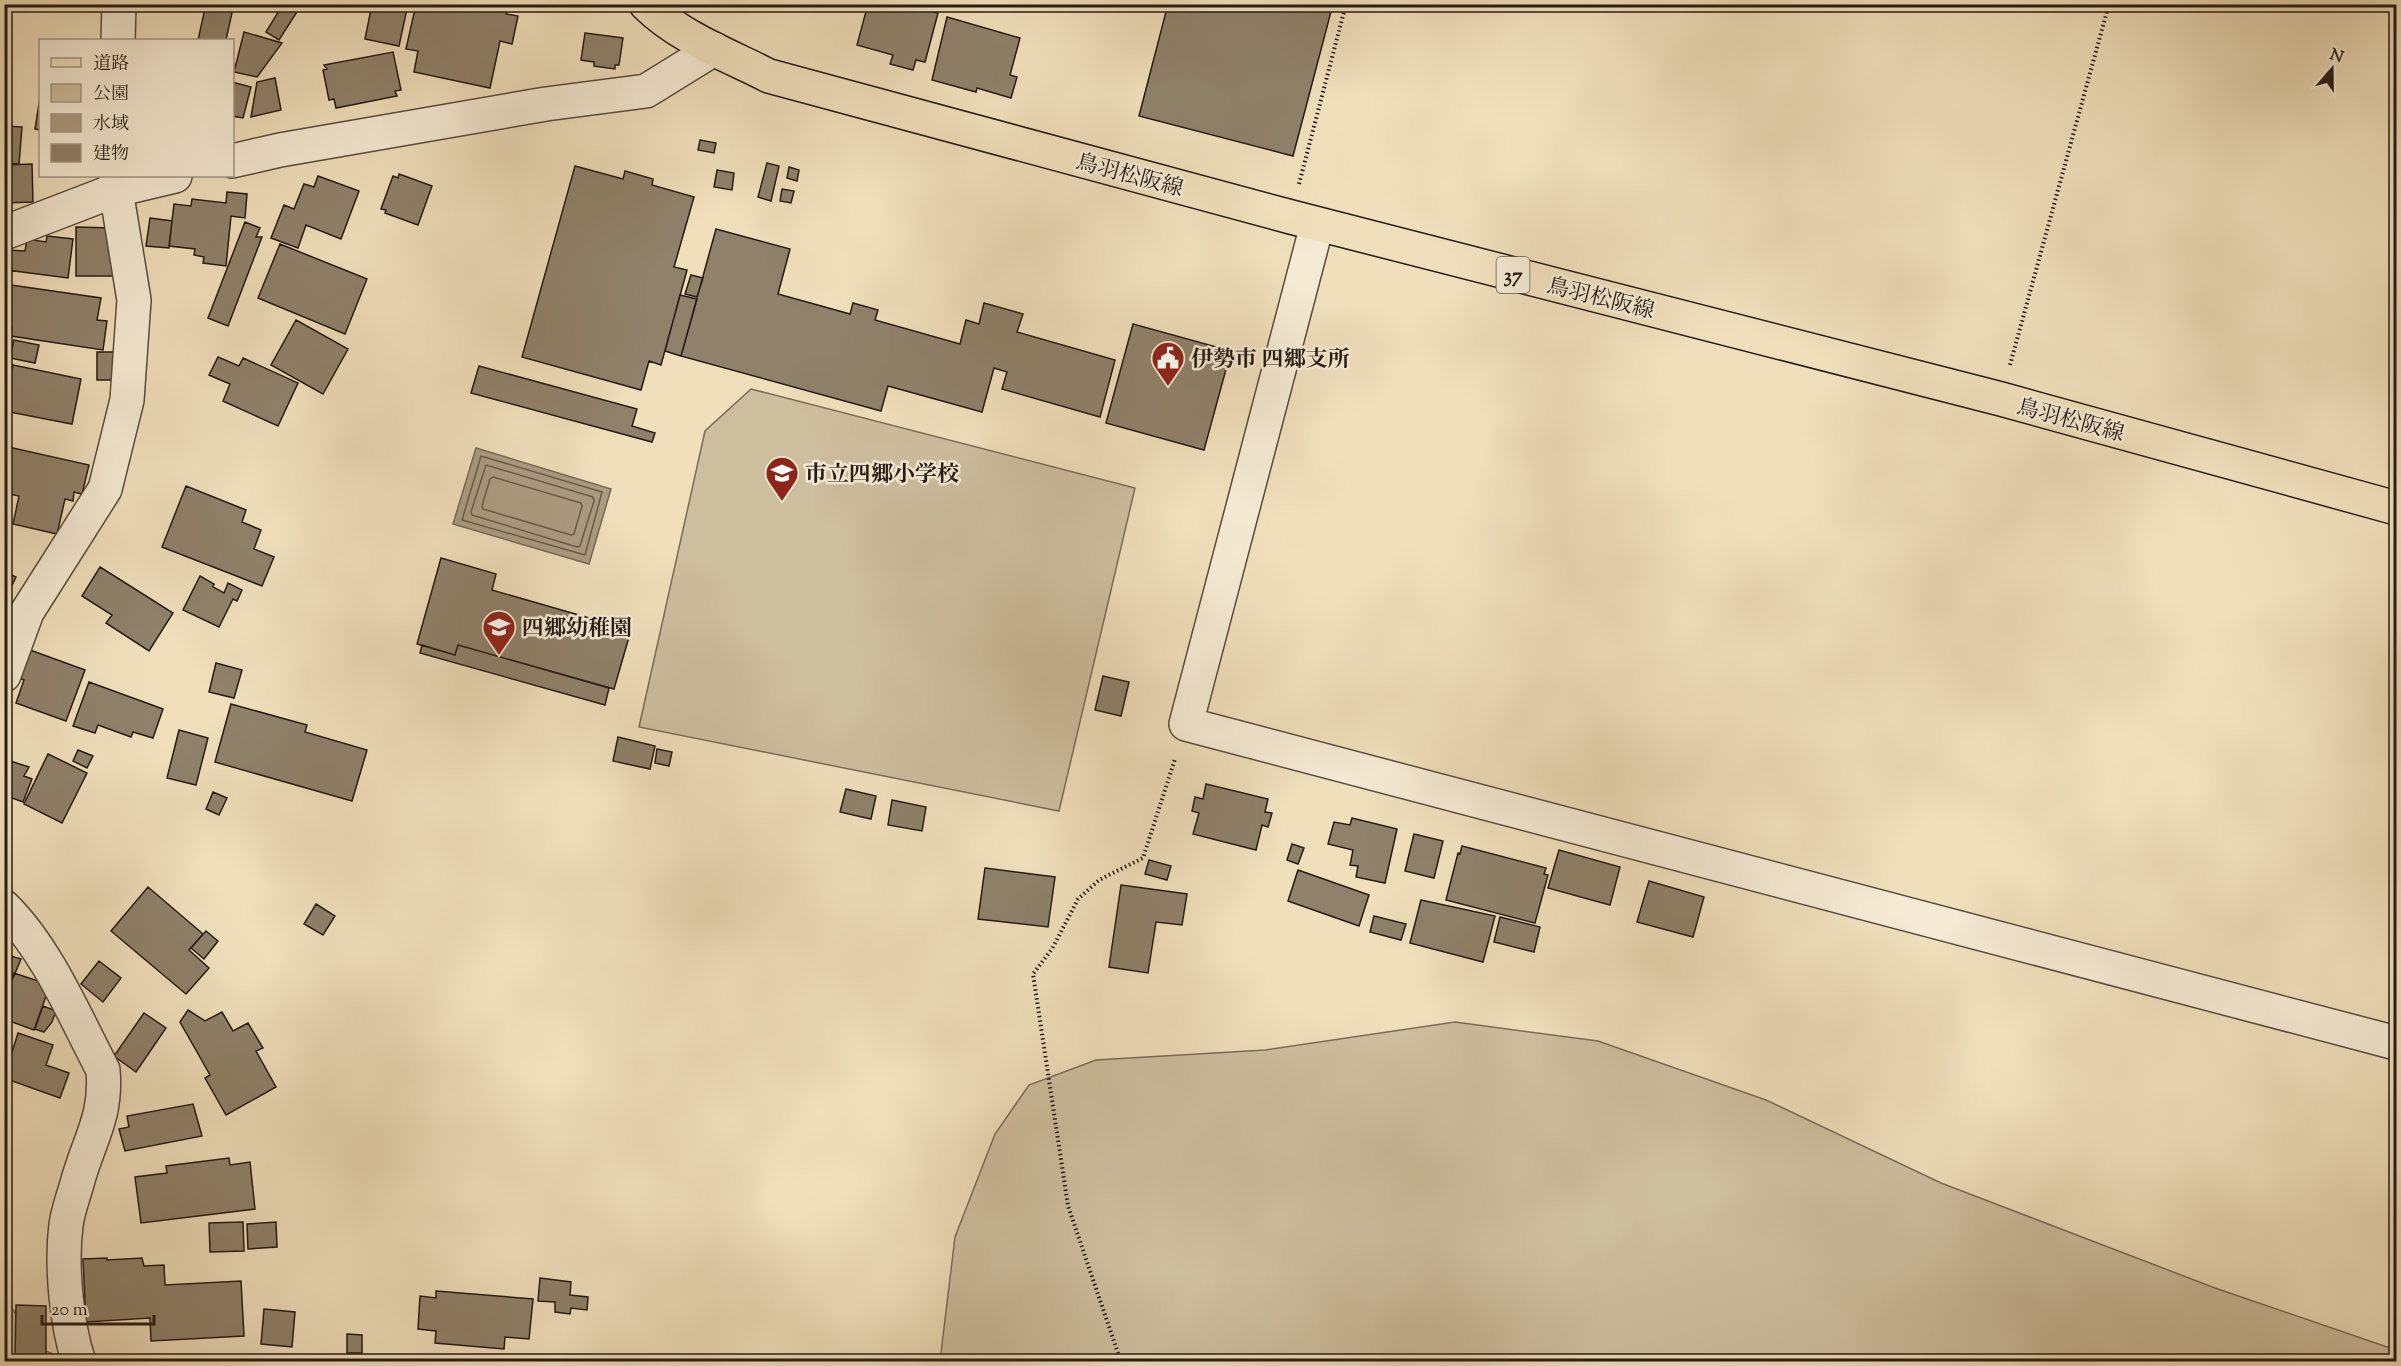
<svg xmlns="http://www.w3.org/2000/svg" width="2401" height="1366" viewBox="0 0 2401 1366" font-family="'Sorts Mill Goudy','Noto Serif JP',serif">
  <style>
    .green { fill: #cdbe9e; stroke: #7a6c58; stroke-width: 1.5 }
    .water { fill: #ab9c82; stroke: #766856; stroke-width: 1.5 }
    .lines { fill: none; stroke-linecap: round; stroke-linejoin: round }
    .shore { stroke: #685c4a; stroke-width: 1.5 }
    .building { fill: #8f816a; stroke: #261b13; stroke-width: 1.5 }
    .minor-casing { stroke: #584c3d; stroke-width: 36 }
    .major-casing { stroke: #261b13; stroke-width: 36 }
    .path { stroke: #261b13; stroke-width: 4; stroke-dasharray: 1.5 3; stroke-linecap: butt }
    .minor { stroke: #f5ead3; stroke-width: 33 }
    .major { stroke: #efdfbb; stroke-width: 33 }
    .labels { text-anchor: middle; stroke-width: 5; stroke-linejoin: round; paint-order: stroke }
    .shield { fill: #f5ead3; stroke: #64594d; stroke-width: 1.5 }
    .shield-label { font-size: 21px; font-weight: bold; fill: #261b13 }
    .street-label { font-size: 22px; fill: #261b13; stroke: #f5ead3 }
    .poi-label { font-size: 22px; font-weight: bold; fill: #261b13; stroke: #f5ead3; text-anchor: start }
  </style>
  <rect width="100%" height="100%" fill="#efdfbb"/>
  <filter id="stains"><feTurbulence type="fractalNoise" baseFrequency=".00333" numOctaves="4"/><feColorMatrix values="0 0 0 0 .2 0 0 0 0 .09 0 0 0 0 .02 0 0 0 .5 -.17"/></filter>
  <radialGradient id="worn" r=".72"><stop offset=".6" stop-color="#630" stop-opacity="0"/><stop offset="1" stop-color="#630" stop-opacity=".3"/></radialGradient>
  <path class="green" d="M751,389L1135,488L1059,811L639,727L705,431Z
    M1455,1022L1598,1041L1766,1100L1941,1183L2215,1288L2396,1350V1361H940L955,1237L995,1134L1029,1085L1096,1060L1265,1050Z
    M4,1295L36,1347L70,1361H5Z"/>
  <path class="water" d="M476,448L611,489L589,564L453,524Z"/>
  <g class="lines">
    <path class="shore" d="M481,456L602,492L585,555L462,520Z
      M486,465L593,497L594,501L580,546L577,547L472,515L471,512Z
      M493,477L581,503L582,506L574,534L571,535L483,509L482,506L490,479Z"/>
  </g>
  <path class="building" d="M206,4L233,8L226,40H198Z
    M283,4L300,7L279,40L266,32Z
    M372,4H408L399,46L365,39Z
    M426,4H508L506,14L518,16L512,44L500,41L490,88L414,72L418,51L406,49L415,9L425,11Z
    M868,4H906L938,13L925,62L916,60L913,70L890,64L893,55L857,45Z
    M1168,4H1333L1293,156L1139,116Z
    M947,17L1020,38L1010,75L1017,77L1011,98L977,88L976,92L932,80Z
    M244,32L282,43L257,77L234,72Z
    M585,33L623,38L619,65H615V69L594,66V62L581,60Z
    M393,52L401,90L395,91L397,96L336,108L334,99L329,100L323,70L327,69L324,65Z
    M275,78L281,110L251,117L257,82Z
    M232,82L251,87L243,118L232,116Z
    M40,97V130L35,129Z
    M4,126L22,127L19,164L4,163Z
    M700,140L716,143L714,153L698,150Z
    M767,163L779,166L771,201L758,197Z
    M32,164L33,202L4,203V165Z
    M575,166L623,179L625,171L653,179L652,185L694,197L674,267L687,270L661,365L649,361L641,390L522,357Z
    M789,167L799,170L797,181L787,178Z
    M717,170L734,173L732,190L714,187Z
    M399,174L432,186L418,225L385,213L386,210L381,209L393,176L398,178Z
    M318,176L359,191L341,239L306,225L298,248L271,238L284,205L294,209L304,184L314,187Z
    M782,189L794,191L791,203L780,201Z
    M227,192L247,194L245,218L231,216L226,266L203,263L204,257L194,255L195,249L169,246L174,204L191,206L192,199L226,203Z
    M150,218L172,221L169,248L146,246Z
    M245,222L260,228L256,237H262L228,326L208,318Z
    M76,227L113,228V276H76Z
    M716,229L790,249L778,294L850,314L853,303L878,310L875,320L960,344L966,320L979,324L984,303L1023,314L1017,332L1115,360L1100,417L1002,389L1007,372L994,368L982,412L888,386L881,411L681,356Z
    M47,236L73,239L68,278L7,270L9,250L25,251L27,239L46,242Z
    M280,244L367,279L345,334L258,298Z
    M9,251L8,274L4,273V254Z
    M691,275L703,278L697,297L685,294Z
    M4,284L101,298L97,320L107,321L103,350L11,336L12,328L4,327Z
    M680,295L697,299L681,356L665,351Z
    M296,320L348,349L323,394L271,365Z
    M1133,324L1231,351L1204,450L1106,423Z
    M14,340L39,345L35,363L10,358Z
    M97,352H114V380H97Z
    M218,357L239,366L243,358L298,383L278,426L223,401L230,384L209,375Z
    M13,365L81,379L72,424L4,411Z
    M479,366L637,409L632,426L655,433L652,442L471,393Z
    M4,446L89,465L82,494L74,492L73,501L65,499L57,534L13,524L19,496L4,493Z
    M186,486L246,510L242,522L261,530L254,549L274,557L262,586L162,547Z
    M441,558L496,574L492,590L631,630L614,689L458,645L455,655L417,644Z
    M100,567L173,613L149,651L106,623L112,615L82,596Z
    M4,571L16,577L4,602Z
    M200,576L214,584L213,587L224,593L228,583L242,590L237,601L233,599L219,627L183,610Z
    M422,645L455,655L458,645L609,688L605,705L420,653Z
    M30,650L85,670L66,721L16,703L24,680L19,678Z
    M216,663L242,670L234,698L209,692Z
    M1103,676L1129,682L1121,716L1095,710Z
    M89,682L163,709L153,738L133,732L131,737L98,725L95,733L73,726Z
    M231,704L307,725L305,732L367,750L352,801L215,762Z
    M179,730L208,738L196,785L167,778Z
    M618,737L655,746L650,769L613,761Z
    M657,749L672,752L669,766L655,763Z
    M78,750L93,756L87,768L73,761Z
    M48,754L87,773L62,823L24,804Z
    M4,759L29,767L24,776L32,779L23,802L4,795Z
    M1206,784L1268,799L1265,812L1272,813L1268,827L1262,825L1256,850L1193,834L1199,813L1192,811L1195,797L1203,799Z
    M846,789L876,796L871,819L840,812Z
    M213,792L227,798L219,815L206,809Z
    M892,800L926,807L922,831L888,825Z
    M1352,818L1397,829L1385,883L1356,877L1358,866L1350,865L1353,850L1328,844L1334,822L1350,825Z
    M1414,834L1443,841L1434,878L1405,871Z
    M1292,844L1304,848L1298,864L1287,860Z
    M1462,846L1546,868L1544,874L1548,875L1535,923L1446,900L1458,853L1460,854Z
    M1559,850L1620,867L1610,905L1548,888Z
    M1149,860L1171,866L1167,880L1145,874Z
    M985,868L1055,877L1048,927L978,919Z
    M1298,870L1369,895L1359,926L1288,901Z
    M1649,881L1704,897L1693,937L1637,922Z
    M1121,885L1187,894L1182,925L1156,922L1148,973L1109,967Z
    M148,887L203,934L189,950L209,968L186,994L111,931Z
    M1421,900L1495,916L1483,962L1410,943Z
    M316,904L335,916L323,935L304,924Z
    M1374,916L1406,924L1401,940L1370,932Z
    M1500,917L1540,927L1534,952L1494,942Z
    M206,931L218,941L204,959L191,948Z
    M4,954L21,959L8,990L4,989Z
    M99,961L121,978L103,1002L81,984Z
    M14,973L50,985L34,1030L4,1019V1001Z
    M43,1006L56,1011L52,1022L44,1032L35,1029Z
    M188,1010L205,1021L222,1012L233,1031L248,1023L263,1048L256,1051L276,1087L226,1115L205,1078L210,1075L180,1022Z
    M144,1013L166,1028L136,1072L114,1056Z
    M18,1033L53,1045L46,1065L69,1073L60,1098L4,1078Z
    M193,1104L202,1136L125,1151L119,1129L129,1127L127,1116Z
    M229,1158L230,1165L250,1162L255,1209L141,1223L135,1177L167,1173L166,1166Z
    M243,1222L244,1251L210,1252L209,1223Z
    M276,1222L277,1247L248,1249L247,1224Z
    M107,1258V1260L142,1258L144,1266L164,1265L165,1285L241,1281L244,1336L151,1341L150,1318L86,1322L83,1259Z
    M540,1278L571,1282L570,1295L588,1297L587,1310L571,1308L570,1314L555,1312V1302L538,1301Z
    M436,1291L533,1299L529,1339L505,1337L504,1349L435,1343L436,1331L418,1329L420,1296L436,1298Z
    M16,1305L46,1306V1357H15Z
    M264,1309L295,1312L292,1347L261,1344Z
    M347,1334L362,1335V1353H347Z"/>
  <g class="lines">
    <defs>
      <path id="minor" d="M118,40L119,4
        M232,161L280,150L546,104L646,91L714,49
        M1317,225L1186,724L2396,1043
        M4,233L116,190L175,176
        M4,675L27,612L105,489L127,400L134,300L116,190V176
        M4,907C47,949 75,1017 103,1070C107,1116 90,1138 78,1180C74,1195 68,1210 66,1225C61,1264 66,1324 79,1362"/>
      <path id="major" d="M646,4C679,37 728,55 769,76L1291,217L2001,399L2396,508"/>
    </defs>
    <use href="#minor" class="minor-casing"/>
    <use href="#major" class="major-casing"/>
    <path class="path" d="M1299,184L1346,4
      M2010,365L2109,4
      M1121,1362L1068,1206L1033,974L1052,949L1078,899L1099,880L1143,858L1175,759"/>
    <use href="#minor" class="minor"/>
    <use href="#major" class="major"/>
  </g>
  <defs>
    <symbol id="civic-pin" viewBox="-11 -11 22 30"><path d="M0 17L-7.5 6A9.5 9.5 0 1 1 7.5 6Z" fill="#8f2418" stroke="#f5ead3"/><path d="M-.6-6.5H3V-4.5H.6V-3L4-1V1h2V6H-6V1h2V-1L-.6-3ZM-1.2 2.5V6h2.4V2.5Z" fill="#fff"/></symbol>
    <symbol id="school-pin" viewBox="-11 -11 22 30"><path d="M0 17L-7.5 6A9.5 9.5 0 1 1 7.5 6Z" fill="#8f2418" stroke="#f5ead3"/><path d="M0-5L7-2L0 1L-7-2ZM-4 1L0 2.5L4 1V4Q0 6-4 4Z" fill="#fff"/></symbol>
  </defs>
  <g fill-rule="evenodd">
    <use href="#civic-pin" x="1149" y="339" width="38" height="52"/>
    <use href="#school-pin" x="763" y="454" width="38" height="52"/>
    <use href="#school-pin" x="480" y="608" width="38" height="52"/>
  </g>
  <g class="labels">
    <rect class="shield" x="1496.5" y="257" width="33" height="36" rx="4.5"/>
    <g class="shield-label">
      <text x="1513" y="282">37</text>
    </g>
    <g class="street-label">
      <text transform="translate(1130 174) rotate(15)" y="8">鳥羽松阪線</text>
      <text transform="translate(1601 297) rotate(14)" y="8">鳥羽松阪線</text>
      <text transform="translate(2071 419) rotate(15)" y="8">鳥羽松阪線</text>
    </g>
    <g class="poi-label">
      <text x="1191" y="366">伊勢市 四郷支所</text>
      <text x="805" y="481">市立四郷小学校</text>
      <text x="522" y="635">四郷幼稚園</text>
    </g>
  </g>
  <rect width="2401" height="1366" fill="none" stroke="#efdfbb" stroke-width="24"/>
  <rect x="6" y="6" width="2389" height="1354" fill="none" stroke="#261b13" stroke-width="3"/>
  <rect x="12" y="12" width="2377" height="1342" fill="none" stroke="#261b13" stroke-width="1.5"/>
  <rect x="39" y="39" width="195" height="138" fill="#f5ead3" stroke="#a29786" stroke-width="1.5"/>
  <rect x="51" y="58" width="30" height="9" fill="#efdfbb" stroke="#a29786" stroke-width="1.5"/>
  <text x="93" y="69" font-size="18" fill="#261b13">道路</text>
  <rect x="51" y="84" width="30" height="18" fill="#cdbe9e" stroke="#a29786" stroke-width="1.5"/>
  <text x="93" y="99" font-size="18" fill="#261b13">公園</text>
  <rect x="51" y="114" width="30" height="18" fill="#ab9c82" stroke="#a29786" stroke-width="1.5"/>
  <text x="93" y="129" font-size="18" fill="#261b13">水域</text>
  <rect x="51" y="144" width="30" height="18" fill="#8f816a" stroke="#a29786" stroke-width="1.5"/>
  <text x="93" y="159" font-size="18" fill="#261b13">建物</text>
  <g transform="translate(2332 69) rotate(20)" stroke="#f5ead3" stroke-width="4.5" paint-order="stroke">
  <path d="M0-4.5L10 22L0 15L-10 22Z" fill="#261b13"/>
  <text y="-9" font-size="16" font-weight="bold" text-anchor="middle" fill="#261b13">N</text>
  </g>
  <path d="M42 1315v9h112v-9" fill="none" stroke="#261b13" stroke-width="3"/>
  <text x="51" y="1315" font-size="18" fill="#261b13" stroke="#f5ead3" stroke-width="4.5" paint-order="stroke">20 m</text>
  <rect width="100%" height="100%" filter="url(#stains)"/>
  <rect width="100%" height="100%" fill="url(#worn)"/>
</svg>
